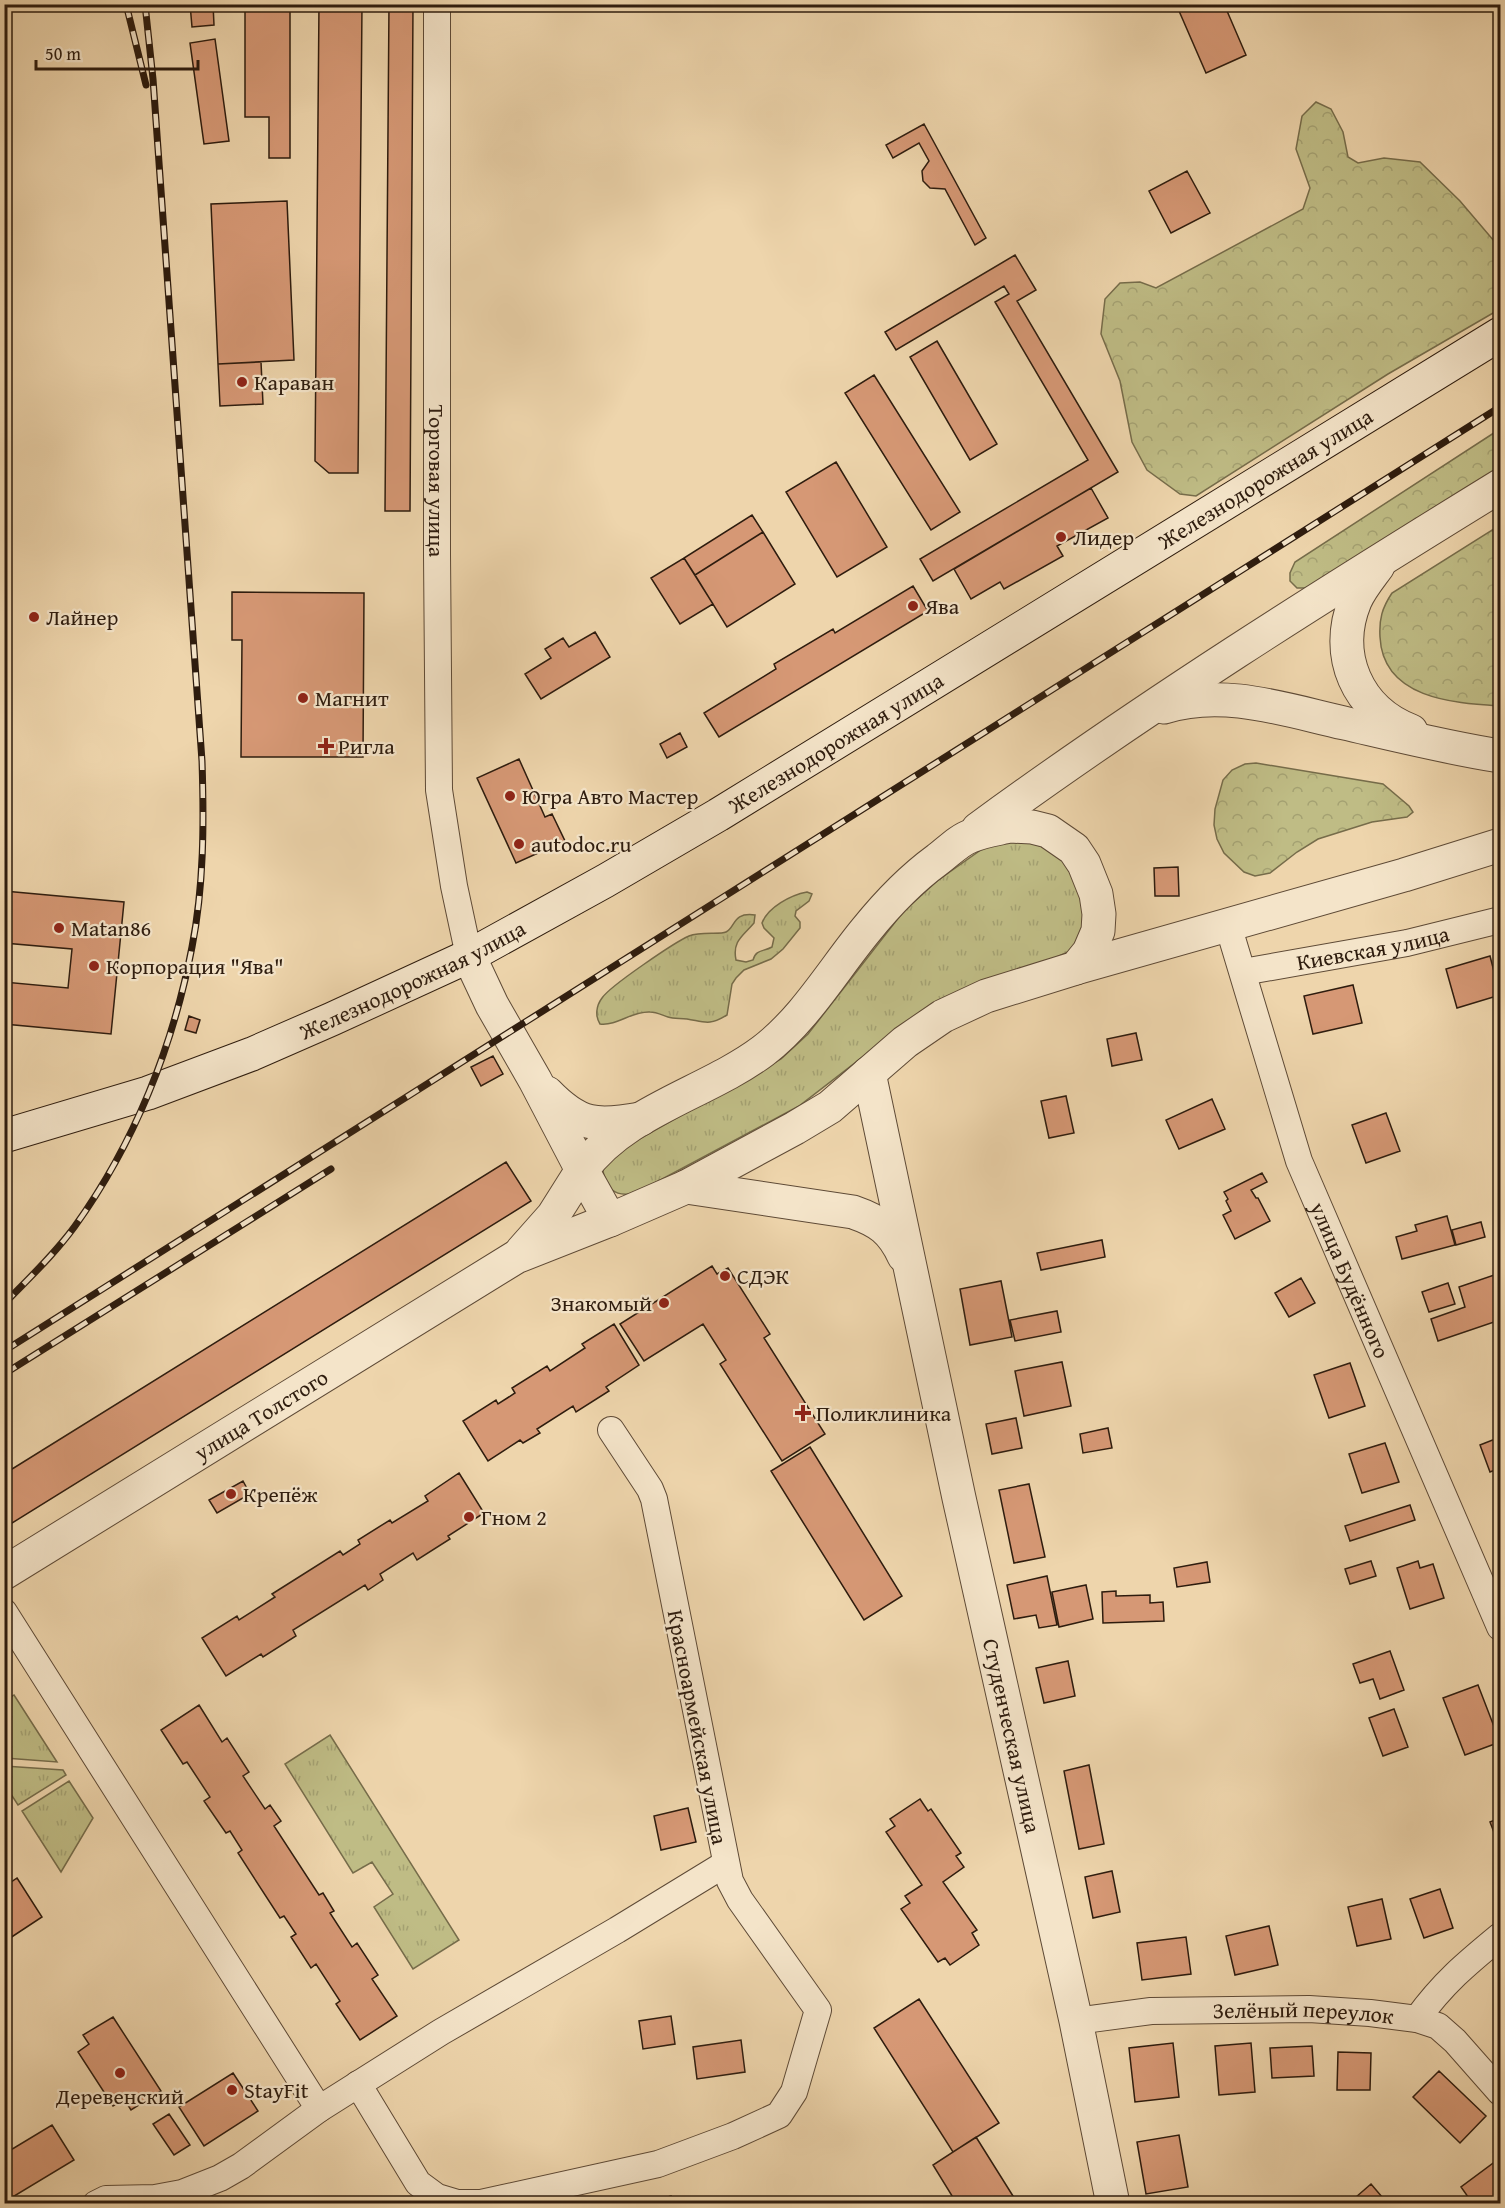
<svg xmlns="http://www.w3.org/2000/svg" width="1505" height="2208" viewBox="0 0 1505 2208" font-family="'Gentium Book Plus',serif">
  <style>
    .grass { fill: url(#grass-tufts); stroke: #766c4a; stroke-width: 1.5 }
    .forest { fill: url(#forest-crowns); stroke: #766c4a; stroke-width: 1.5 }
    .building { fill: #d69875; stroke: #2e1c0e; stroke-width: 1.5 }
    .lines { fill: none; stroke-linecap: round; stroke-linejoin: round }
    .minor-casing { stroke: #5e4a36; stroke-width: 28 }
    .tertiary-casing { stroke: #5e4a36; stroke-width: 35 }
    .secondary-casing { stroke: #2e1c0e; stroke-width: 35 }
    .minor { stroke: #f4e4c9; stroke-width: 26 }
    .tertiary { stroke: #f4e4c9; stroke-width: 33 }
    .secondary { stroke: #f4e4c9; stroke-width: 33 }
    .rail-casing { stroke: #2e1c0e; stroke-width: 7 }
    .rail { stroke: #f4e4c9; stroke-width: 4.5; stroke-dasharray: 14; stroke-linecap: butt }
    .poi-dot { fill: #8f2418; stroke: #f4e4c9; stroke-width: 2 }
    .labels { text-anchor: middle; stroke-width: 4.5; stroke-linejoin: round; paint-order: stroke }
    .poi-label { font-size: 22px; fill: #2e1c0e; stroke: #f4e4c9; text-anchor: start }
    .street-label { font-size: 22px; fill: #2e1c0e; stroke: #f4e4c9 }
  </style>
  <defs>
    <pattern id="grass-tufts" width="24" height="20" patternUnits="userSpaceOnUse" patternTransform="scale(1.5)"><rect width="24" height="20" fill="#bfbc85"/><path d="M3 7l-1-3M5 7V3M7 7l1-3M15 17l-1-3M17 17v-4M19 17l1-3" fill="none" stroke="#a4a172"/></pattern>
    <pattern id="forest-crowns" width="20" height="18" patternUnits="userSpaceOnUse" patternTransform="scale(1.5)"><rect width="20" height="18" fill="#bfbc85"/><path d="M2 6a3 3 0 1 1 6 0M12 15a3 3 0 1 1 6 0" fill="none" stroke="#a4a172"/></pattern>
  </defs>
  <rect width="100%" height="100%" fill="#eed5ac"/>
  <filter id="stains"><feTurbulence type="fractalNoise" baseFrequency=".00333" numOctaves="4"/><feColorMatrix values="0 0 0 0 .2 0 0 0 0 .09 0 0 0 0 .02 0 0 0 .5 -.17"/></filter>
  <radialGradient id="worn" r=".72"><stop offset=".6" stop-color="#630" stop-opacity="0"/><stop offset="1" stop-color="#630" stop-opacity=".3"/></radialGradient>
  <path class="grass" d="M1026,841C1037,845 1052,849 1060,857C1084,880 1093,926 1070,951L899,1029L799,1106L636,1193C613,1198 606,1188 602,1167L611,1155L781,1059L808,1034L903,912L937,881L985,847L1005,842Z
    M807,892L812,894L809,901L796,911L795,916L800,922V928L783,949L771,959L744,970L736,978L732,984L727,1015C709,1026 705,1022 687,1019C680,1018 674,1019 668,1017C662,1015 656,1012 650,1012C631,1011 618,1026 600,1024C595,1016 596,1006 602,998C610,986 675,942 689,936C701,931 720,935 726,932C736,927 732,912 755,915L754,923C743,936 732,941 736,960L746,962L753,960C756,949 763,952 772,947L774,938L764,928L762,923C768,907 791,895 807,892Z
    M14,1695L57,1762L5,1758V1701Z
    M330,1735L459,1940L413,1969L374,1907L393,1894L372,1862L353,1873L285,1764Z
    M4,1766L63,1770L66,1775L18,1805L5,1785Z
    M69,1781L93,1818L61,1872L22,1811Z"/>
  <path class="forest" d="M1316,102L1331,109L1343,132L1348,157L1358,163L1384,158L1420,162L1460,201L1500,248V309L1388,374L1196,496L1180,494L1147,470L1132,442L1120,381L1101,334L1105,299L1120,283L1140,282L1156,288L1303,209L1310,188L1296,149L1302,116Z
    M1500,429V470L1317,583L1305,588H1297L1290,581V573L1295,562Z
    M1500,525V706C1454,703 1383,699 1380,637C1379,619 1382,608 1392,593Z
    M1256,763L1383,784L1409,806L1413,812L1407,817L1372,822L1318,839L1297,852L1270,873L1255,876L1244,872L1224,853L1217,839L1214,825L1215,809L1223,780L1232,770L1245,764Z"/>
  <path class="building" d="M190,4H213L214,25L192,27Z
    M245,4H290V158H269V117H245Z
    M319,4H362L358,473H329L315,461Z
    M389,4H413L410,511H385Z
    M1176,4H1224L1246,55L1206,73Z
    M215,39L229,141L204,144L190,43Z
    M924,124L986,238L975,245L945,189L930,188L923,181L922,171L929,161L919,143L893,158L886,145Z
    M1187,171L1210,213L1171,233L1149,191Z
    M287,201L294,360L218,364L211,204Z
    M1015,255L1036,290L1017,301L1118,472L933,581L920,559L1088,460L995,302L1009,294L1004,286L896,350L885,332Z
    M937,341L997,444L970,460L910,357Z
    M261,362L263,404L220,406L218,364Z
    M874,375L960,512L931,530L845,393Z
    M836,462L887,547L837,577L786,492Z
    M1091,488L1108,518L1057,546L1063,556L1004,589L1000,582L971,599L954,569Z
    M752,515L763,532L695,575L684,558Z
    M763,532L795,584L727,627L695,575Z
    M684,558L713,604L680,624L651,578Z
    M913,586L928,611L719,737L704,713L776,669L774,664L833,629L835,633Z
    M232,592L364,593L363,757H241L242,640H232Z
    M595,632L610,657L541,699L525,674L551,658L545,649L563,638L569,647Z
    M680,733L687,747L667,758L660,744Z
    M519,759L545,817L552,814L565,841L516,863L477,778Z
    M1178,867L1179,896H1155L1154,868Z
    M4,891L124,902L111,1034L4,1024V982L68,988L72,949L4,943Z
    M1490,956L1500,995L1457,1008L1446,969Z
    M1353,985L1362,1023L1313,1034L1304,996Z
    M189,1016L200,1020L196,1033L185,1030Z
    M1136,1033L1142,1060L1112,1066L1107,1039Z
    M493,1056L503,1074L481,1086L471,1067Z
    M1066,1096L1074,1133L1049,1138L1041,1101Z
    M1212,1099L1225,1129L1179,1149L1166,1120Z
    M1386,1113L1400,1151L1366,1163L1352,1125Z
    M506,1162L531,1201L4,1528V1474Z
    M1262,1173L1267,1182L1251,1190L1256,1198H1258L1270,1221L1235,1239L1223,1215L1231,1211L1226,1201L1228,1199L1224,1192Z
    M1447,1216L1455,1245L1402,1259L1396,1237L1417,1231L1415,1225Z
    M1481,1222L1485,1237L1456,1245L1452,1230Z
    M1102,1240L1105,1257L1041,1270L1037,1253Z
    M712,1266L717,1274L728,1268L770,1334L764,1338L825,1434L782,1461L720,1364L726,1360L703,1324L644,1361L620,1324Z
    M1500,1273V1320L1438,1341L1431,1319L1465,1307L1459,1287Z
    M1301,1278L1315,1303L1289,1317L1275,1293Z
    M1001,1281L1012,1337L970,1345L960,1289Z
    M1448,1283L1455,1304L1429,1312L1422,1292Z
    M1057,1311L1061,1332L1015,1341L1010,1320Z
    M614,1324L639,1365L606,1387L609,1391L576,1412L573,1406L537,1429L540,1433L523,1443L520,1440L488,1461L463,1421L496,1400L498,1404L515,1393L512,1388L547,1366L550,1371L585,1348L582,1344Z
    M1062,1362L1071,1406L1024,1416L1015,1371Z
    M1350,1363L1365,1406L1329,1418L1314,1375Z
    M1016,1418L1022,1448L992,1454L986,1424Z
    M1108,1428L1112,1448L1083,1453L1080,1434Z
    M1500,1437V1468L1490,1472L1480,1445Z
    M1385,1443L1399,1482L1362,1493L1349,1454Z
    M810,1447L902,1596L864,1620L771,1471Z
    M459,1473L484,1513L448,1536L450,1539L417,1560L413,1553L380,1574L383,1580L368,1590L365,1585L293,1630L296,1636L263,1657L261,1654L226,1676L202,1638L237,1616L239,1620L275,1597L272,1594L340,1551L343,1555L360,1544L358,1540L390,1520L392,1523L428,1501L425,1496Z
    M243,1481L250,1494L217,1513L209,1500Z
    M1029,1484L1045,1557L1014,1563L999,1490Z
    M1410,1505L1415,1520L1350,1541L1345,1526Z
    M1371,1561L1376,1576L1350,1584L1345,1569Z
    M1418,1561L1420,1568L1433,1564L1444,1598L1410,1609L1397,1568Z
    M1207,1562L1210,1582L1177,1587L1174,1568Z
    M1047,1576L1057,1625L1039,1628L1036,1615L1014,1619L1007,1585Z
    M1086,1585L1093,1619L1059,1627L1052,1592Z
    M1116,1591V1596L1150,1595V1603L1163,1602L1164,1621L1103,1623L1102,1592Z
    M1390,1651L1404,1690L1380,1699L1373,1679L1360,1683L1353,1664Z
    M1068,1661L1075,1696L1044,1703L1036,1668Z
    M1478,1685L1500,1742L1465,1755L1443,1698Z
    M199,1705L222,1742L227,1738L249,1772L243,1776L265,1809L270,1805L281,1821L274,1826L319,1895L323,1893L334,1911L330,1913L352,1947L357,1943L378,1975L372,1979L397,2016L360,2040L336,2004L340,2001L316,1964L311,1968L291,1937L296,1934L284,1916L280,1918L238,1853L242,1850L230,1831L226,1833L204,1801L210,1797L187,1762L183,1764L161,1730Z
    M1394,1709L1408,1747L1383,1756L1369,1718Z
    M1089,1765L1104,1844L1079,1849L1064,1771Z
    M1500,1771V1789L1494,1773Z
    M920,1799L928,1811L931,1809L961,1853L956,1856L964,1867L943,1882L977,1930L972,1933L979,1945L950,1965L945,1958L938,1962L901,1909L910,1903L905,1896L922,1885L886,1832L895,1826L890,1819Z
    M688,1808L696,1842L661,1850L654,1816Z
    M1500,1818V1848L1490,1822Z
    M1112,1871L1120,1912L1093,1918L1085,1877Z
    M17,1878L42,1917L4,1942V1887Z
    M1440,1889L1453,1928L1424,1938L1410,1899Z
    M1382,1899L1391,1939L1357,1946L1348,1907Z
    M1269,1926L1278,1965L1235,1975L1226,1936Z
    M1186,1937L1191,1974L1142,1980L1137,1943Z
    M919,1999L999,2123L953,2152L874,2028Z
    M671,2016L675,2044L643,2049L639,2021Z
    M113,2017L161,2091L131,2110L124,2099L113,2106L78,2052L89,2044L83,2035Z
    M741,2040L745,2072L697,2079L693,2047Z
    M1173,2043L1179,2097L1135,2102L1129,2048Z
    M1251,2043L1255,2092L1219,2095L1215,2046Z
    M1312,2046L1314,2076L1272,2078L1270,2048Z
    M1338,2052L1371,2053L1370,2090H1337Z
    M1439,2071L1486,2116L1460,2143L1413,2097Z
    M233,2073L258,2111L204,2146L179,2107Z
    M169,2114L190,2145L174,2155L153,2124Z
    M52,2125L74,2160L11,2198L4,2187V2154Z
    M1179,2135L1188,2187L1146,2194L1137,2142Z
    M976,2137L1018,2204H957L933,2165Z
    M1500,2158V2198L1493,2204H1473L1461,2187Z
    M1371,2184L1388,2204H1348Z
    M671,2196L672,2204H643Z"/>
  <g class="lines">
    <defs>
      <g id="minor">
        <path id="s1" d="M437,4V555L439,790L454,886L469,956"/>
        <path id="s2" d="M1228,925L1299,1161L1500,1627"/>
        <path id="s3" d="M1243,972L1407,943L1500,920"/>
        <path d="M4,1612L319,2109"/>
        <path d="M1417,2019C1443,1983 1466,1964 1500,1936"/>
        <path id="s4" d="M1076,2021L1151,2011L1309,2009L1370,2013L1417,2019L1438,2026L1455,2041L1500,2092"/>
        <path d="M358,2084L418,2183L437,2197L457,2203H481L658,2164L733,2136L779,2115L794,2092L818,2010L740,1900L730,1881L654,1499L650,1489L611,1430"/>
        <path d="M96,2204L106,2199L155,2198L182,2193L220,2178L241,2166L319,2109L441,2032L617,1930L725,1864"/>
      </g>
      <g id="tertiary">
        <path d="M1378,566C1370,577 1360,589 1355,601C1333,655 1357,710 1411,731"/>
        <path d="M1164,707C1223,688 1286,710 1344,723C1396,735 1448,748 1500,756"/>
        <path d="M1010,826L1032,827L1048,831L1074,849L1084,864L1096,894L1099,914L1098,931L1089,952L1076,968L986,996L943,1016L905,1042L830,1107L795,1128L686,1187L610,1220L582,1170C624,1111 707,1093 763,1051C805,1019 833,970 866,930C887,904 911,879 937,860C948,852 959,840 971,836C983,831 997,829 1010,826Z"/>
        <path d="M978,829C1146,706 1323,595 1500,486"/>
        <path d="M469,956L492,1005L535,1080L582,1170L553,1216L522,1251"/>
        <path d="M1076,968L1404,875L1500,845"/>
        <path id="s5" d="M869,1073L959,1498L1076,2021L1113,2204"/>
        <path d="M547,1093C579,1126 596,1127 641,1119"/>
        <path d="M686,1187L853,1212C879,1221 892,1230 904,1256"/>
        <path id="s6" d="M4,1573L516,1257L610,1220"/>
      </g>
      <g id="secondary">
        <path id="s7" d="M4,1136L148,1093L252,1054L332,1019L469,956L605,881L718,815L1500,334"/>
      </g>
    </defs>
    <use href="#minor" class="minor-casing"/>
    <use href="#tertiary" class="tertiary-casing"/>
    <use href="#secondary" class="secondary-casing"/>
    <use href="#minor" class="minor"/>
    <use href="#tertiary" class="tertiary"/>
    <use href="#secondary" class="secondary"/>
    <defs>
      <path id="rail" d="M126,4L146,85
        M4,1304C28,1279 54,1255 75,1226C134,1144 173,1047 192,947C204,886 204,822 202,761L153,79L145,4
        M4,1351L1500,407
        M4,1374L331,1169"/>
    </defs>
    <use href="#rail" class="rail-casing"/>
    <use href="#rail" class="rail"/>
  </g>
  <g class="poi-dot">
    <circle cx="242" cy="382" r="6"/>
    <circle cx="1061" cy="537" r="6"/>
    <circle cx="913" cy="606" r="6"/>
    <circle cx="34" cy="617" r="6"/>
    <circle cx="303" cy="698" r="6"/>
    <path d="M323 737h6v6h6v6h-6v6h-6v-6h-6v-6h6z"/>
    <circle cx="510" cy="796" r="6"/>
    <circle cx="519" cy="844" r="6"/>
    <circle cx="59" cy="928" r="6"/>
    <circle cx="94" cy="966" r="6"/>
    <circle cx="725" cy="1276" r="6"/>
    <circle cx="664" cy="1303" r="6"/>
    <path d="M800 1404h6v6h6v6h-6v6h-6v-6h-6v-6h6z"/>
    <circle cx="231" cy="1494" r="6"/>
    <circle cx="469" cy="1517" r="6"/>
    <circle cx="120" cy="2073" r="6"/>
    <circle cx="232" cy="2090" r="6"/>
  </g>
  <g class="labels">
    <g class="poi-label">
      <text x="254" y="390">Караван</text>
      <text x="1073" y="545">Лидер</text>
      <text x="925" y="614">Ява</text>
      <text x="46" y="625">Лайнер</text>
      <text x="315" y="706">Магнит</text>
      <text x="338" y="754">Ригла</text>
      <text x="522" y="804">Югра Авто Мастер</text>
      <text x="531" y="852">autodoc.ru</text>
      <text x="71" y="936">Matan86</text>
      <text x="106" y="974">Корпорация "Ява"</text>
      <text x="737" y="1284">СДЭК</text>
      <text x="652" y="1311" text-anchor="end">Знакомый</text>
      <text x="816" y="1421">Поликлиника</text>
      <text x="243" y="1502">Крепёж</text>
      <text x="481" y="1525">Гном 2</text>
      <text x="244" y="2098">StayFit</text>
      <text x="120" y="2104" text-anchor="middle">Деревенский</text>
    </g>
    <g class="street-label">
      <text dy="8" stroke="none"><textPath href="#s7" startOffset="1428">Железнодорожная улица</textPath></text>
      <text dy="8" stroke="none"><textPath href="#s1" startOffset="477">Торговая улица</textPath></text>
      <text dy="8" stroke="none"><textPath href="#s7" startOffset="924">Железнодорожная улица</textPath></text>
      <text dy="8" stroke="none"><textPath href="#s3" startOffset="132">Киевская улица</textPath></text>
      <text dy="8" stroke="none"><textPath href="#s7" startOffset="438">Железнодорожная улица</textPath></text>
      <text dy="8" stroke="none"><textPath href="#s2" startOffset="376">улица Будённого</textPath></text>
      <text dy="8" stroke="none"><textPath href="#s6" startOffset="302">улица Толстого</textPath></text>
      <text transform="translate(698 1727) rotate(79)" y="8">Красноармейская улица</text>
      <text dy="8" stroke="none"><textPath href="#s5" startOffset="678">Студенческая улица</textPath></text>
      <text dy="8" stroke="none"><textPath href="#s4" startOffset="228">Зелёный переулок</textPath></text>
    </g>
  </g>
  <rect width="1505" height="2208" fill="none" stroke="#eed5ac" stroke-width="24"/>
  <rect x="6" y="6" width="1493" height="2196" fill="none" stroke="#2e1c0e" stroke-width="3"/>
  <rect x="12" y="12" width="1481" height="2184" fill="none" stroke="#2e1c0e" stroke-width="1.5"/>
  <path d="M36 60v9h162v-9" fill="none" stroke="#2e1c0e" stroke-width="3"/>
  <text x="45" y="60" font-size="18" fill="#2e1c0e" stroke="#f4e4c9" stroke-width="4.5" paint-order="stroke">50 m</text>
  <rect width="100%" height="100%" filter="url(#stains)"/>
  <rect width="100%" height="100%" fill="url(#worn)"/>
</svg>
